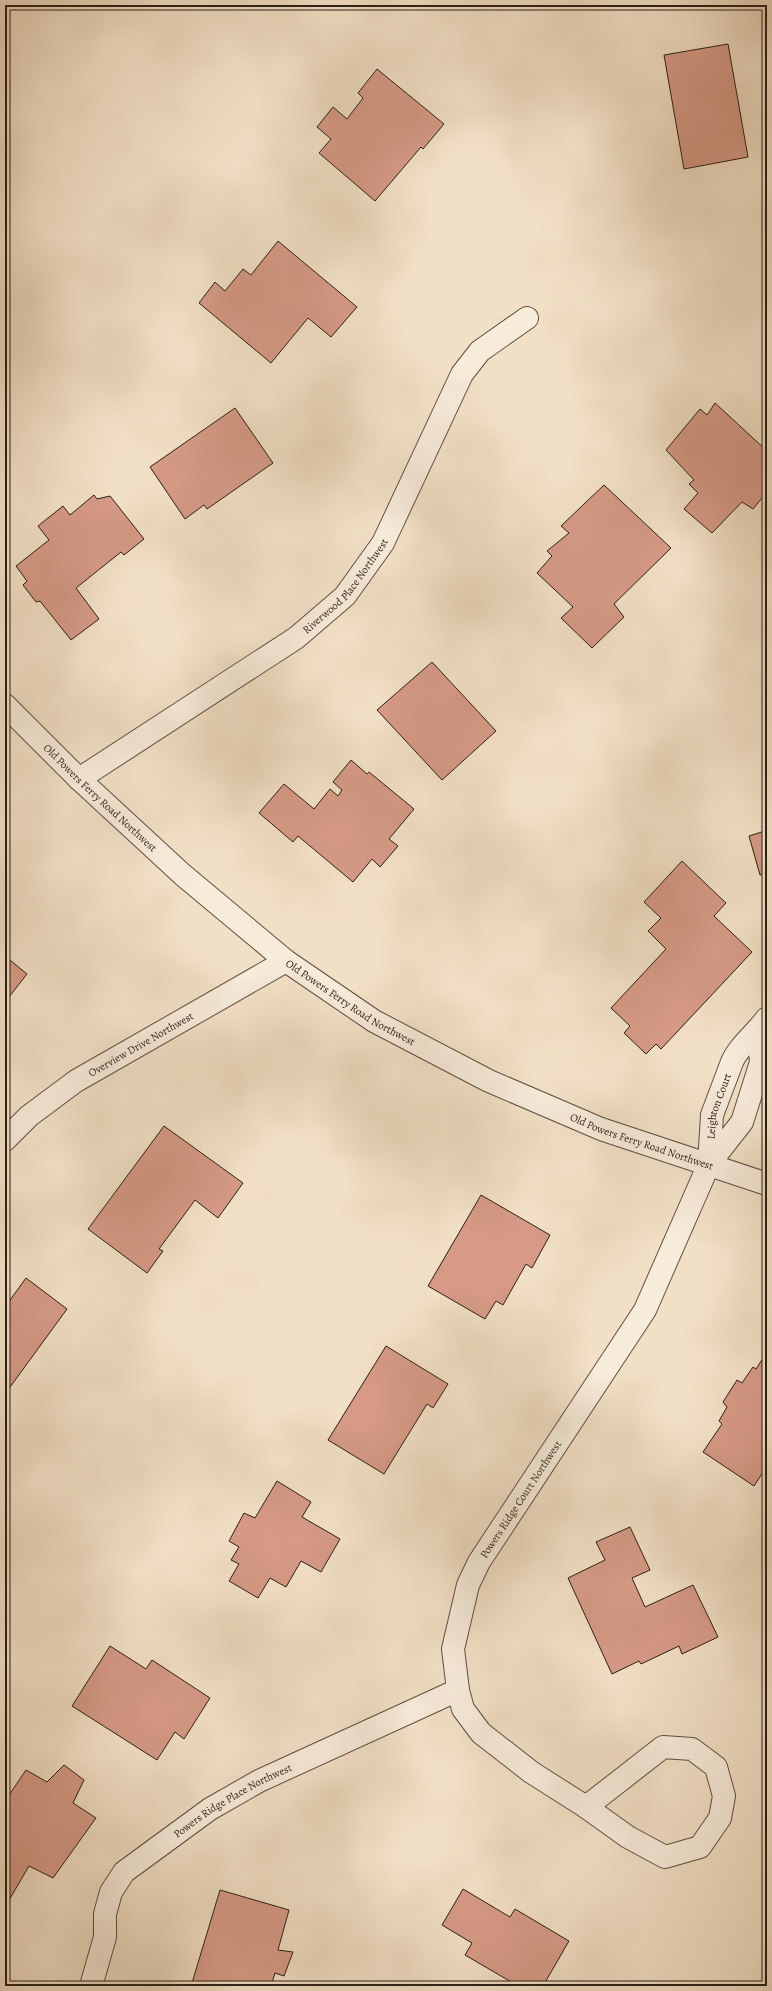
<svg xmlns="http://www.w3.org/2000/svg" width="772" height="1991" viewBox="0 0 772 1991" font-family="Alegreya,serif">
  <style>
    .building { fill: #d69a86; stroke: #2b1f14 }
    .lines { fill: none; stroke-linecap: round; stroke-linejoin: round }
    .minor-casing { stroke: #5d4f40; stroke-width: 24 }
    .minor { stroke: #f7ebda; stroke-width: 22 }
    .labels { text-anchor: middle; stroke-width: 3; stroke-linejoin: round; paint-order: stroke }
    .street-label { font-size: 11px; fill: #2b1f14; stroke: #f7ebda }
  </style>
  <rect width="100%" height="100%" fill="#f2e0c6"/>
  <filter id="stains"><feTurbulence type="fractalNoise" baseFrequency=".005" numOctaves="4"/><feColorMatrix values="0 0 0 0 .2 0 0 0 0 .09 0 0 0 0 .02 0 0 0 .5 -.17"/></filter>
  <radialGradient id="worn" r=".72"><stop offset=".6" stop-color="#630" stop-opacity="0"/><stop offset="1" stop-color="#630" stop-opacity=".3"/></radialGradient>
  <path class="building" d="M728,44L748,157L684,169L664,55Z
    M377,69L444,124L423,149L421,147L375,201L319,153L331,139L317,127L333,107L347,119L363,98L358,93Z
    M278,241L357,307L331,337L308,318L271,363L199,303L215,282L225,291L243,269L251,275Z
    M715,403L767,451V492L753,509L742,502L712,533L684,509L698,493L689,484L694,480L666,450L700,409L707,415Z
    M235,408L273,463L207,509L204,505L185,519L150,467Z
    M604,485L671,548L614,604L624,617L592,648L561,618L573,607L537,573L552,556L547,551L569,533L561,526Z
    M94,495L97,499L110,496L144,539L124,555L121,552L76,588L99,619L71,640L40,601L36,602L23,585L27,581L16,566L49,540L38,526L63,506L70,515Z
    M432,662L496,731L442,780L377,710Z
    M351,760L367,774L369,772L414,809L389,839L398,846L380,867L372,859L353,882L298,836L293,842L259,813L284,784L314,809L330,789L338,796L342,790L333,782Z
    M767,828V873L760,875L749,836L765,831L764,829Z
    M682,861L726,903L714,916L752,952L661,1049L656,1044L646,1054L624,1033L630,1026L611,1008L666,949L648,931L661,918L644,902Z
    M5,956L27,974L5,1002Z
    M164,1126L243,1183L218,1218L195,1200L159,1249L163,1251L147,1273L88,1229Z
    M481,1195L550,1235L532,1268L526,1264L503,1305L496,1301L485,1319L428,1286Z
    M26,1278L67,1309L5,1394V1307Z
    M386,1346L448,1384L433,1408L427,1404L384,1474L328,1440Z
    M767,1352V1466L754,1486L703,1452L722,1424L719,1421L727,1407L723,1402L737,1380L742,1383L753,1367L756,1369Z
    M277,1481L311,1502L302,1517L340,1539L321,1572L301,1561L286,1587L270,1578L258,1598L229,1581L239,1564L231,1560L239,1547L229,1541L244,1513L255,1518Z
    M630,1527L650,1570L632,1578L645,1607L693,1585L718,1637L682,1654L679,1646L641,1664L639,1661L612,1674L568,1578L605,1560L596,1542Z
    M110,1646L146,1669L152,1660L210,1698L184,1739L175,1732L157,1760L72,1706Z
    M64,1765L84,1780L73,1803L96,1818L53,1878L29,1866L5,1907V1801L26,1770L47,1782Z
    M463,1889L510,1917L515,1909L569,1941L543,1986H518L465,1955L472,1943L442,1925Z
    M220,1890L289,1910L278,1950L293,1952L284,1976L275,1973L271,1986H203L192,1983Z"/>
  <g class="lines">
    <defs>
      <g id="minor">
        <path id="s1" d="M5,705L79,779L183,875L286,961L374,1021L489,1081L601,1129L767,1184"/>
        <path id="s2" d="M79,779L296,638L345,596L383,543L462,374L480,351L527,318"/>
        <path id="s3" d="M5,1140L29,1116L76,1081L286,961"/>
        <path id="s4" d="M709,1164L712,1115L732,1062C738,1047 757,1032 767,1018"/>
        <path d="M663,1747L692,1749L716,1767L724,1796L720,1818L700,1847L665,1857L628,1837L586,1807Z"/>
        <path id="s5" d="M586,1807L531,1772L481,1733L463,1709L458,1690L453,1649L468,1585L479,1562L645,1310L709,1164L742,1122L761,1062L758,1031"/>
        <path id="s6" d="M91,1986L105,1937V1914L111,1892L124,1872L210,1809L259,1781L458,1690"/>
      </g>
    </defs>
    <use href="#minor" class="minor-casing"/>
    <use href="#minor" class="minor"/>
  </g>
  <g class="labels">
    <g class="street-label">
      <text dy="4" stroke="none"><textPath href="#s2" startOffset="331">Riverwood Place Northwest</textPath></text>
      <text dy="4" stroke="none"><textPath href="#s1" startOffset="133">Old Powers Ferry Road Northwest</textPath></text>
      <text dy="4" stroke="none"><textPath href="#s1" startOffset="457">Old Powers Ferry Road Northwest</textPath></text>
      <text dy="4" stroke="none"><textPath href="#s3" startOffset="167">Overview Drive Northwest</textPath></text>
      <text dy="4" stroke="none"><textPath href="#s4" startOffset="59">Leighton Court</textPath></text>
      <text dy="4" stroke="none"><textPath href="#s1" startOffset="781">Old Powers Ferry Road Northwest</textPath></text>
      <text dy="4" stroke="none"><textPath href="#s5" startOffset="386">Powers Ridge Court Northwest</textPath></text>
      <text dy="4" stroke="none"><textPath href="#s6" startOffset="251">Powers Ridge Place Northwest</textPath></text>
    </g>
  </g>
  <rect width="772" height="1991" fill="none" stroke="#f2e0c6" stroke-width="20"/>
  <rect x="6" y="6" width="760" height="1979" fill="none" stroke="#2b1f14" stroke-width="2"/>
  <rect x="10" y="10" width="752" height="1971" fill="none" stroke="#2b1f14"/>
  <rect width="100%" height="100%" filter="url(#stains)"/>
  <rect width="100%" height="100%" fill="url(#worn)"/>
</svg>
